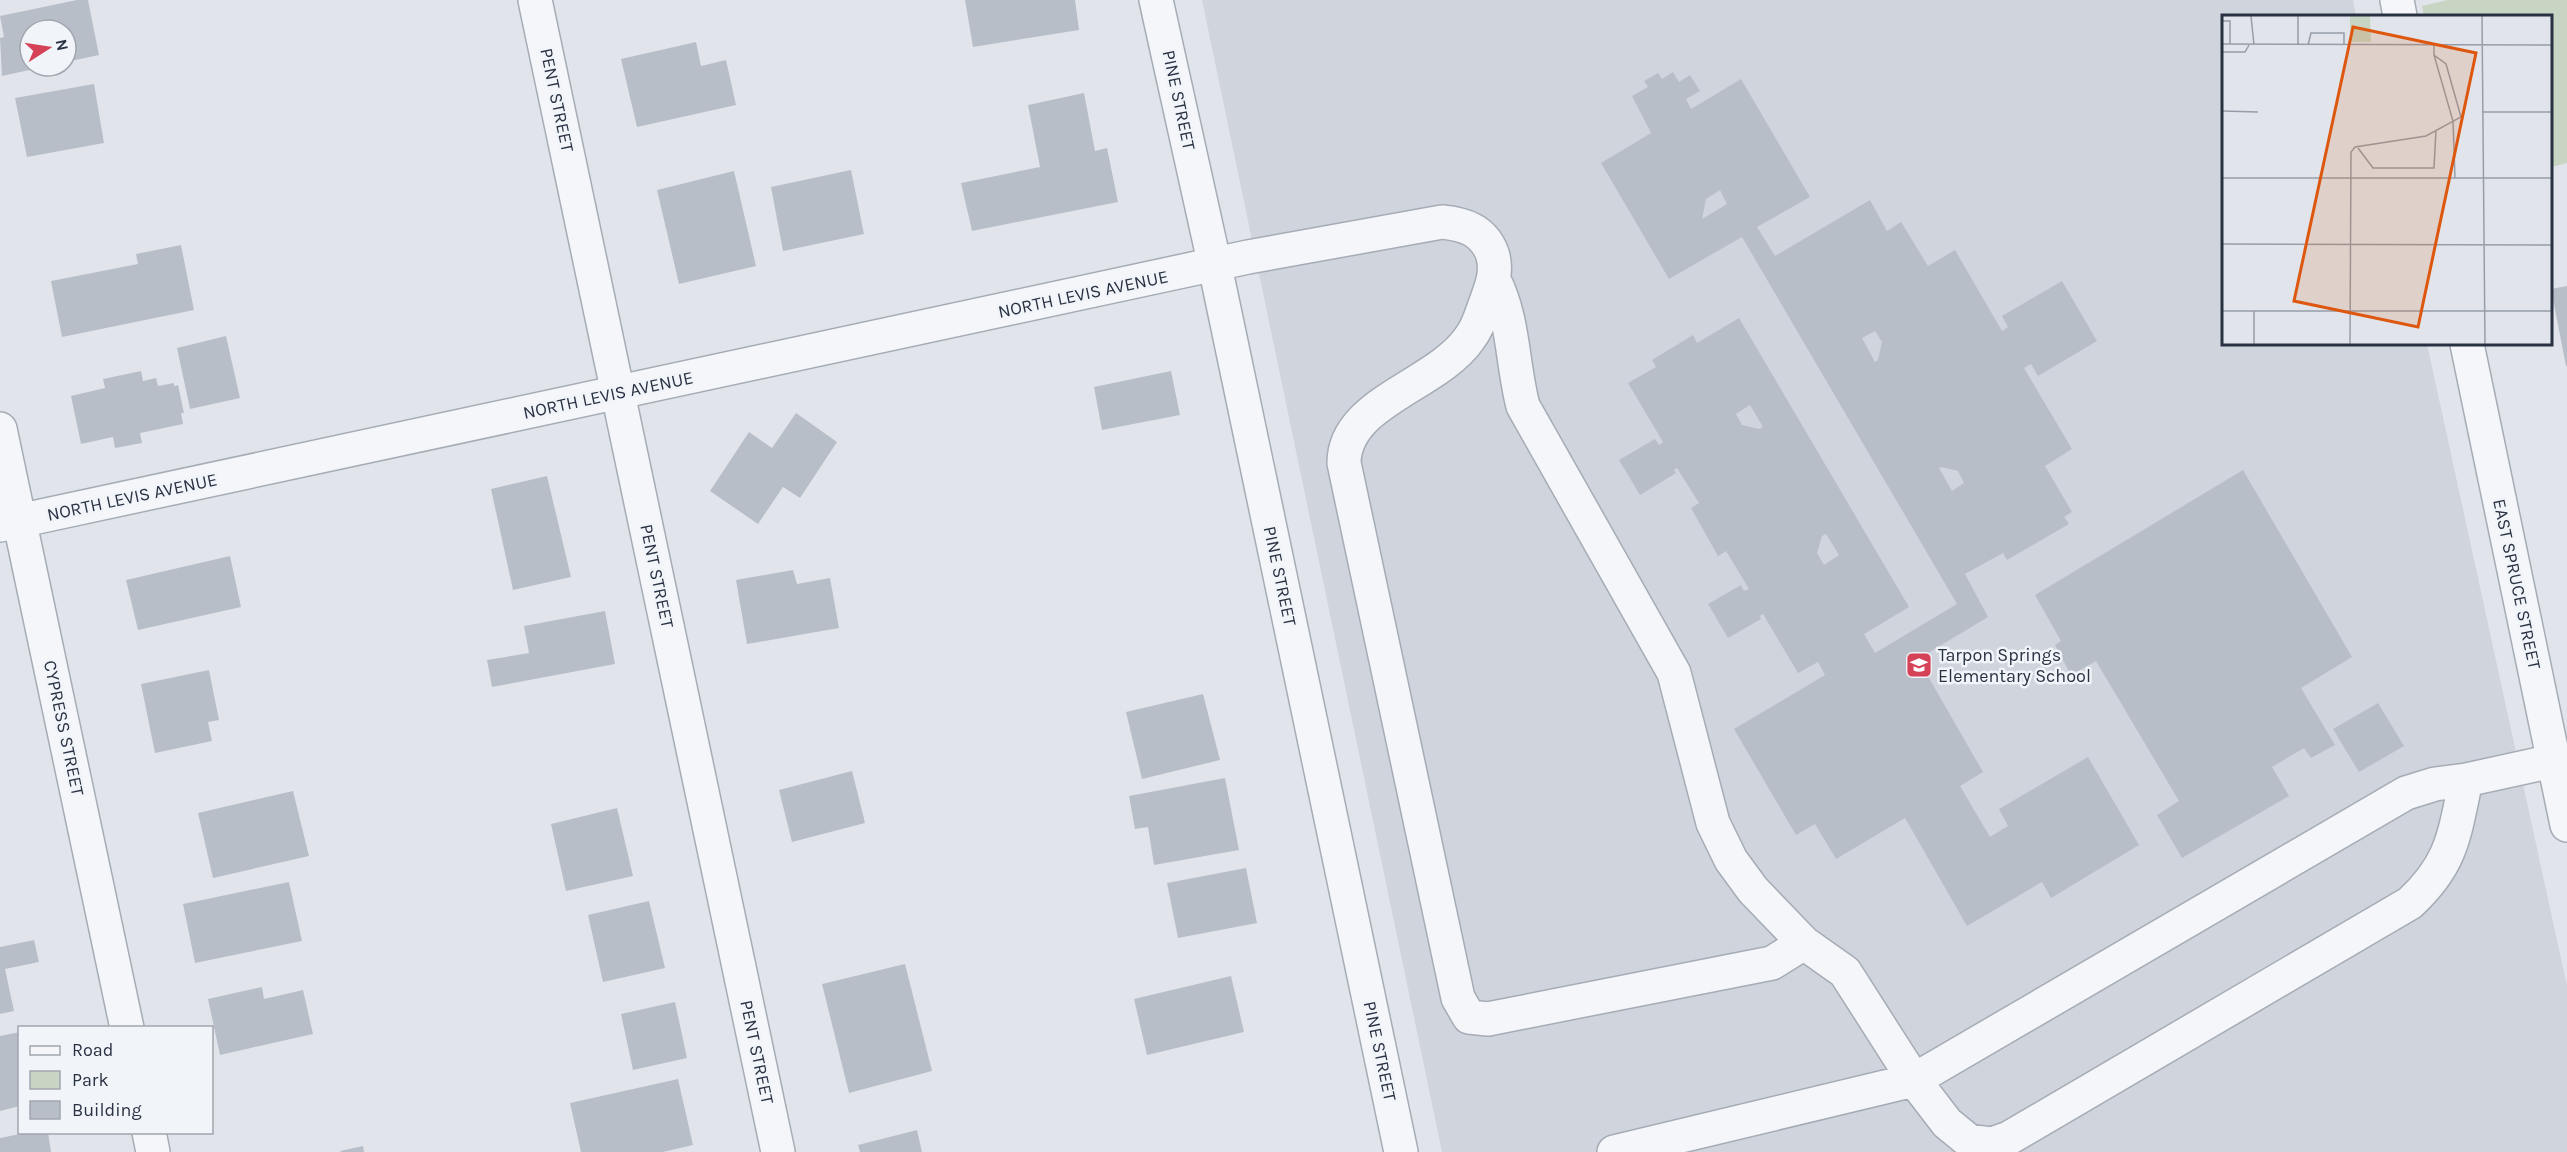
<svg xmlns="http://www.w3.org/2000/svg" width="2567" height="1152" viewBox="0 0 2567 1152" font-family="Karla,sans-serif">
  <style>
    .built { fill: #cfd4dd }
    .green { fill: #c7d5c2 }
    .building { fill: #b8bec8; fill-rule: evenodd }
    .lines { fill: none; stroke-linecap: round; stroke-linejoin: round }
    .minor-casing { stroke: #a6acb5; stroke-width: 36 }
    .minor { stroke: #f4f6f9; stroke-width: 33 }
    .labels { text-anchor: middle; stroke-width: 5; stroke-linejoin: round; paint-order: stroke }
    .street-label { font-size: 18px; fill: #293243; stroke: #f1f4f8 }
    .poi-label { font-size: 18px; fill: #293243; stroke: #f1f4f8; text-anchor: start }
    .inset-road { fill: none; stroke: #979da8; stroke-width: 1.5 }
    .view { fill: #de570f; fill-opacity: 0.15; stroke: #de570f; stroke-width: 3 }
    .inset-edge { fill: none; stroke: #293243; stroke-width: 3 }
  </style>
  <rect width="100%" height="100%" fill="#e1e5eb"/>
  <path class="built" d="M1202,0H2353L2356,16H2224V344H2427L2567,986V1152H1442Z"/>
  <path class="green" d="M2448,0H2567V163L2551,167L2550,16H2424L2422,6Z"/>
  <path class="building" d="M77,0H88L99,55L66,62V30H30V66L43,67L2,76L0,38L4,37L0,16Z
    M965,0H1075L1079,30L973,47Z
    M696,42L701,66L726,60L736,105L637,127L621,59Z
    M1673,72L1679,82L1690,75L1700,91L1686,99L1691,109L1741,79L1810,197L1757,227L1775,256L1870,200L1887,231L1901,222L1928,266L1955,250L2002,331L2008,327L2002,316L2062,281L2097,341L2038,376L2031,364L2024,368L2072,449L2045,466L2072,512L2064,517L2069,524L2007,560L2003,553L1965,574L1988,617L1918,659L1983,772L1960,786L1990,837L2008,826L1999,809L2088,757L2139,845L2051,898L2042,882L1967,926L1905,818L1836,859L1815,824L1796,835L1734,729L1825,675L1818,662L1798,673L1763,614L1760,616L1761,619L1728,638L1708,604L1741,585L1744,591L1749,589L1726,551L1718,556L1691,508L1699,503L1677,468L1674,470L1676,473L1640,495L1619,460L1655,439L1659,445L1663,442L1628,383L1656,367L1652,360L1693,335L1697,343L1739,318L1909,607L1864,634L1875,653L1957,604L1742,237L1669,279L1601,163L1651,133L1632,96L1648,87L1644,81L1658,73L1662,79ZM1720,190L1727,204L1702,219L1706,199ZM1875,331L1882,342L1878,360L1875,362L1862,338ZM1750,405L1763,427L1759,429L1742,425L1736,414ZM1941,467L1958,471L1964,483L1952,491L1939,468ZM1826,534L1839,555L1824,565L1817,553L1822,536Z
    M94,84L104,143L27,157L15,98Z
    M1084,93L1095,151L1107,148L1118,202L972,231L961,183L1040,167L1028,105Z
    M851,170L864,234L783,251L771,187Z
    M734,171L756,266L679,284L657,190Z
    M181,245L194,310L62,337L51,281L138,264L136,254Z
    M2567,286V366H2566L2551,289Z
    M226,336L240,398L190,409L177,348Z
    M141,371L143,381L156,378L158,386L174,383V386L178,385L184,413H181L183,424L140,433L142,443L115,448L113,437L81,444L71,396L105,388L103,379Z
    M1171,371L1180,415L1102,430L1094,387Z
    M796,413L837,442L800,498L783,487L758,524L710,491L749,432L772,448Z
    M2243,470L2352,657L2301,688L2335,745L2311,758L2304,748L2272,767L2289,796L2182,858L2157,815L2179,801L2096,661L2071,675L2055,645L2061,641L2035,595Z
    M547,476L571,577L513,590L491,489Z
    M230,556L241,607L138,630L126,580Z
    M793,570L797,584L830,578L839,628L747,644L736,580Z
    M605,611L615,664L492,687L487,660L529,653L524,626Z
    M209,670L219,720L208,722L212,741L155,753L141,684Z
    M1203,694L1220,760L1142,779L1126,712Z
    M2378,703L2404,746L2359,772L2333,729Z
    M852,771L865,823L792,842L779,790Z
    M1225,778L1239,850L1154,865L1148,827L1135,829L1129,796Z
    M293,791L309,856L213,878L198,813Z
    M617,808L633,876L566,891L551,824Z
    M1246,868L1257,923L1178,938L1167,883Z
    M289,882L302,941L195,963L183,904Z
    M649,901L665,968L603,982L588,915Z
    M34,940L39,962L5,969L14,1011L0,1014V947Z
    M905,964L932,1071L849,1093L822,984Z
    M1231,976L1244,1032L1147,1055L1134,999Z
    M262,987L264,999L303,990L313,1034L220,1055L208,999Z
    M675,1002L687,1058L633,1070L621,1014Z
    M20,1032V1106L0,1111V1036Z
    M678,1079L693,1145L663,1152H581L570,1103Z
    M917,1130L922,1152H860L858,1145Z
    M30,1132H48L51,1152H0V1138Z
    M363,1146L364,1152H341L340,1151Z"/>
  <g class="lines">
    <defs>
      <path id="minor" d="M535,0L778,1152
        M1156,0L1215,266L1401,1152
        M2397,0L2400,16
        M1494,280C1514,319 1512,364 1523,406L1674,673L1713,823L1731,860L1753,890L1804,943L1845,972L1914,1080L1947,1123L1969,1141L1992,1144L2009,1138L2410,903C2453,863 2454,835 2466,780L2553,761
        M2467,344L2567,825
        M0,429L127,1028
        M0,525L1248,257L1442,222C1464,224 1483,230 1492,253C1498,271 1492,285 1486,302C1481,315 1478,328 1469,339C1446,372 1393,390 1364,419C1352,431 1344,445 1344,463L1458,998L1469,1017L1488,1019L1772,963L1804,943
        M149,1132L153,1152
        M1614,1152L1914,1080L2406,793L2435,784L2466,780"/>
    </defs>
    <use href="#minor" class="minor-casing"/>
    <use href="#minor" class="minor"/>
  </g>
  <defs>
    <symbol id="school-square" viewBox="-11 -11 22 22"><rect x="-9" y="-9" width="18" height="18" rx="4" fill="#d54156" stroke="#f1f4f8"/><path d="M0-5L7-2L0 1L-7-2ZM-4 1L0 2.5L4 1V4Q0 6-4 4Z" fill="#fff"/></symbol>
  </defs>
  <g fill-rule="evenodd">
    <use href="#school-square" x="1904" y="650" width="30" height="30"/>
  </g>
  <g class="labels">
    <g class="street-label">
      <text transform="translate(557 100) rotate(78)" y="6">PENT STREET</text>
      <text transform="translate(1179 100) rotate(78)" y="6">PINE STREET</text>
      <text transform="translate(1083 294) rotate(-12)" y="6">NORTH LEVIS AVENUE</text>
      <text transform="translate(608 395) rotate(-12)" y="6">NORTH LEVIS AVENUE</text>
      <text transform="translate(132 497) rotate(-12)" y="6">NORTH LEVIS AVENUE</text>
      <text transform="translate(657 576) rotate(78)" y="6">PENT STREET</text>
      <text transform="translate(1280 576) rotate(78)" y="6">PINE STREET</text>
      <text transform="translate(2517 584) rotate(78)" y="6">EAST SPRUCE STREET</text>
      <text transform="translate(64 728) rotate(78)" y="6">CYPRESS STREET</text>
      <text transform="translate(1380 1051) rotate(78)" y="6">PINE STREET</text>
      <text transform="translate(757 1052) rotate(78)" y="6">PENT STREET</text>
    </g>
    <g class="poi-label">
      <text x="1938" y="661">Tarpon Springs<tspan x="1938" dy="21">Elementary School</tspan></text>
    </g>
  </g>
  <g transform="translate(2222 15)">
    <rect width="330" height="330" fill="#e1e5eb"/>
    <path d="M128,1H148L149,27H128Z" fill="#c7d5c2"/>
    <path class="inset-road" d="M29,1L32,30M260,1L263,329M0,6H8V29M0,29L330,30M76,30V1M86,30L89,18H122V30M0,37H23L27,30M212,40L231,106L233,163M0,96L36,97M260,97H330M136,133L151,153H212L214,115M0,163H330M0,229L330,230M0,296H330M32,329V296M128,329L129,137L133,132L204,121L239,102L224,49L212,40V30"/>
    <path class="view" d="M131,12L254,38L196,312L72,286Z"/>
    <rect width="330" height="330" class="inset-edge"/>
  </g>
  <rect x="18" y="1026" width="195" height="108" fill="#f1f4f8" stroke="#a1a6b0" stroke-width="1.5"/>
  <rect x="30" y="1046" width="30" height="9" fill="#f4f6f9" stroke="#a1a6b0" stroke-width="1.5"/>
  <text x="72" y="1056" font-size="18" fill="#293243">Road</text>
  <rect x="30" y="1071" width="30" height="18" fill="#c7d5c2" stroke="#a1a6b0" stroke-width="1.5"/>
  <text x="72" y="1086" font-size="18" fill="#293243">Park</text>
  <rect x="30" y="1101" width="30" height="18" fill="#b8bec8" stroke="#a1a6b0" stroke-width="1.5"/>
  <text x="72" y="1116" font-size="18" fill="#293243">Building</text>
  <g transform="translate(48 48) rotate(78)"><circle r="28" fill="#f1f4f8" stroke="#a1a6b0" stroke-width="1.5"/>
  <path d="M0-4.5L10 22L0 15L-10 22Z" fill="#d54156"/>
  <text y="-9" font-size="16" font-weight="bold" text-anchor="middle" fill="#293243">N</text>
  </g>
</svg>
